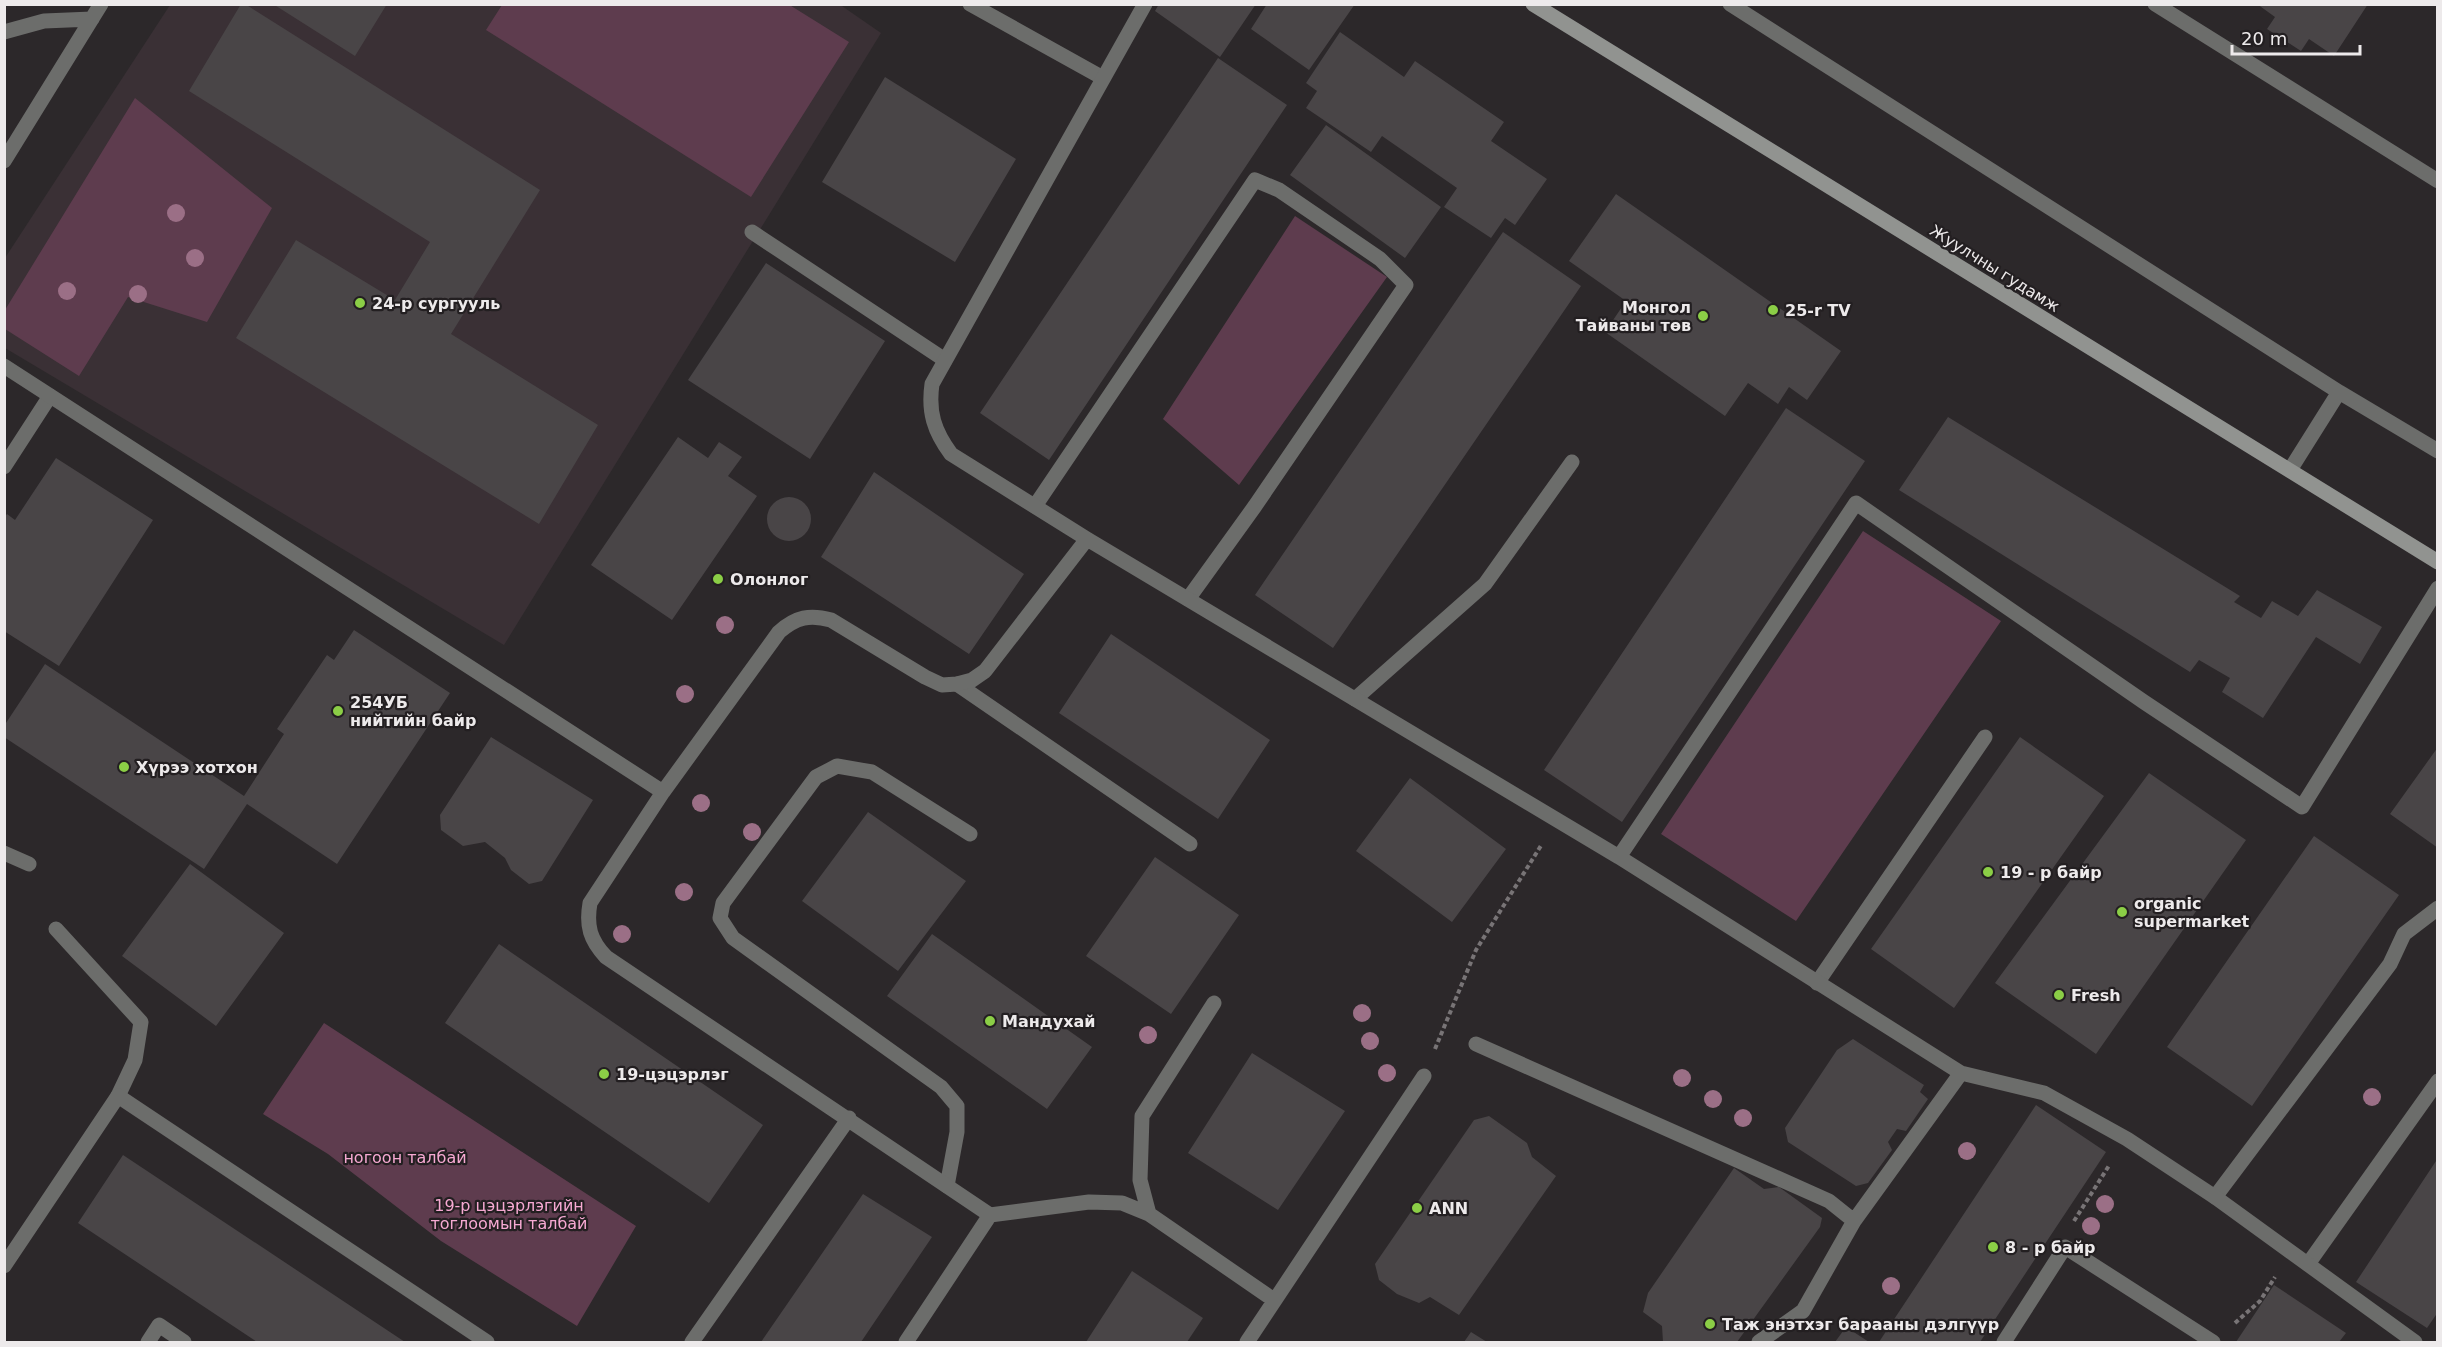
<svg xmlns="http://www.w3.org/2000/svg" width="2442" height="1347" viewBox="0 0 2442 1347" font-family="'DejaVu Sans',sans-serif">
  <style>
    .built { fill: #3a3035 }
    .green { fill: #5e3c4e }
    .building { fill: #494547 }
    .lines { fill: none; stroke-linecap: round; stroke-linejoin: round }
    .path { stroke: #787476; stroke-width: 4; stroke-dasharray: 4.5 3; stroke-linecap: butt }
    .service { stroke: #6c6d6b; stroke-width: 15 }
    .minor { stroke: #6c6d6b; stroke-width: 15 }
    .secondary { stroke: #919390; stroke-width: 15 }
    .tree { fill: #9b6f86 }
    .poi-dot { fill: #8bce46; stroke: #231f21; stroke-width: 2 }
    .labels { text-anchor: middle; stroke-width: 4.5; stroke-linejoin: round; paint-order: stroke }
    .street-label { font-size: 16px; fill: #edeaeb; stroke: #231f21 }
    .poi-label { font-size: 16px; font-weight: bold; fill: #edeaeb; stroke: #231f21; text-anchor: start }
    .park-label { font-size: 16px; fill: #f6a9d2; stroke: #231f21 }
  </style>
  <rect width="100%" height="100%" fill="#2c282a"/>
  <path class="built" d="M839,4L881,33L504,645L5,348V258L170,5Z"/>
  <path class="green" d="M788,4L849,42L751,197L486,30L502,5Z
    M135,98L272,208L207,322L128,297L79,376L5,329V310Z
    M1295,216L1387,277L1239,485L1163,419Z
    M1863,531L2001,621L1796,921L1661,834Z
    M324,1023L636,1226L577,1326L441,1241L328,1154L263,1114Z"/>
  <path class="building" d="M241,4H245L540,190L451,334L598,425L539,524L236,338L296,240L395,300L430,242L189,91Z
    M273,4H387L355,56Z
    M1159,4H1256L1220,57L1155,11Z
    M1267,4H1355L1309,70L1251,29Z
    M2257,4H2368L2334,56L2309,39L2301,51L2267,29L2275,17Z
    M1340,32L1404,77L1415,61L1504,122L1491,141L1547,179L1515,225L1505,218L1491,238L1444,207L1457,188L1382,136L1371,152L1306,108L1317,91L1306,83Z
    M1218,58L1287,105L1049,460L980,413Z
    M885,77L1016,159L955,262L822,182Z
    M1326,125L1441,207L1405,258L1290,175Z
    M1616,194L1841,351L1807,400L1789,387L1778,404L1748,383L1725,416L1605,332L1626,301L1569,261Z
    M1503,232L1581,286L1333,648L1255,595Z
    M766,263L885,341L810,459L688,380Z
    M1786,408L1865,461L1622,822L1544,770Z
    M1948,417L2240,596L2234,602L2261,618L2272,601L2298,616L2317,590L2382,627L2360,664L2316,637L2263,718L2222,692L2230,678L2199,660L2190,672L1899,490Z
    M678,437L708,458L719,442L742,457L728,476L757,496L672,620L591,565Z
    M56,458L153,520L59,666L4,631V518L7,514L15,520Z
    M874,472L1024,574L969,654L821,557Z
    M767 519a22 22 0 1 1 44 0a22 22 0 1 1-44 0Z
    M354,630L450,693L337,864L247,804L204,869L4,737V726L45,664L244,796L284,734L277,729L327,655L334,660Z
    M1111,634L1270,740L1218,819L1059,713Z
    M491,737L593,800L542,881L529,884L511,870L505,858L485,842L463,846L441,830L440,815Z
    M2020,737L2104,796L1954,1008L1871,949Z
    M2438,747V848L2390,814Z
    M2149,773L2246,840L2096,1054L1995,983Z
    M1410,778L1506,849L1452,922L1356,851Z
    M868,812L966,881L898,971L802,901Z
    M2314,836L2399,895L2252,1106L2167,1047Z
    M1155,857L1239,915L1171,1014L1086,956Z
    M190,864L284,933L216,1026L122,956Z
    M932,934L1092,1047L1047,1109L887,996Z
    M499,944L763,1125L709,1203L445,1023Z
    M1853,1039L1924,1085L1920,1092L1928,1099L1906,1131L1897,1129L1888,1142L1892,1150L1868,1183L1856,1186L1788,1142L1785,1128L1837,1050Z
    M1252,1053L1345,1111L1278,1210L1188,1153Z
    M2036,1105L2106,1152L1980,1342H1879Z
    M1489,1116L1527,1143L1532,1157L1556,1176L1459,1315L1430,1297L1419,1303L1397,1294L1379,1280L1375,1264L1474,1120Z
    M123,1155L405,1342H257L78,1223Z
    M2438,1158V1312L2427,1328L2356,1282Z
    M1734,1168L1764,1189L1779,1187L1822,1218L1820,1227L1737,1342H1663L1662,1326L1643,1312L1648,1293Z
    M863,1194L932,1237L861,1342H761Z
    M1132,1271L1203,1318L1187,1342H1086Z
    M2274,1285L2346,1333L2339,1342H2236Z
    M1846,1327L1869,1342H1835Z
    M1471,1332L1487,1342H1464Z"/>
  <g class="lines">
    <path class="path" d="M1435,1049L1476,950L1542,844
      M2074,1221L2110,1164
      M2235,1323L2260,1301L2275,1277"/>
    <path class="service" d="M970,4L1103,78
      M1730,4L2339,392L2290,470
      M2155,4L2438,181
      M752,232L945,360
      M2339,392L2438,451
      M4,467L50,396
      M1035,506L1255,180L1279,190L1380,259L1406,285L1255,506L1188,599
      M957,684L1190,844
      M1355,699L1485,584L1572,462
      M4,853L29,864
      M56,929L141,1022L135,1060L118,1096
      M1817,983L1985,737
      M947,1186L957,1132V1106L941,1087L733,938L720,918L723,903L816,777L837,766L872,772L970,834
      M2215,1197L2390,964L2404,934L2438,908
      M2308,1264L2438,1081"/>
    <path class="minor" d="M1145,4L932,384C928,412 934,431 951,454L1087,539L1619,857L1961,1073L2044,1093L2127,1139L2215,1197L2415,1342
      M4,32L44,21L92,19
      M4,161L101,4
      M4,366L663,792
      M1087,539L985,671L972,680L957,684L942,685L925,677L831,620C810,614 796,617 779,632L663,792L590,903C586,926 590,940 606,957L990,1215L1089,1202L1122,1203L1149,1214L1274,1300
      M1619,857L1856,503L2144,702L2302,807L2438,588
      M1476,1044L1829,1201L1854,1221
      M1149,1214L1140,1180L1142,1116L1214,1003
      M4,1266L118,1096L487,1342
      M148,1342L159,1325L184,1342
      M692,1342L849,1118
      M906,1342L990,1215
      M1247,1342L1424,1076
      M1759,1342L1803,1311L1854,1221L1961,1073
      M2004,1342L2065,1247L2213,1342"/>
    <path class="secondary" d="M1533,4L2438,562"/>
  </g>
  <g class="tree">
    <circle cx="176" cy="213" r="9"/>
    <circle cx="195" cy="258" r="9"/>
    <circle cx="67" cy="291" r="9"/>
    <circle cx="138" cy="294" r="9"/>
    <circle cx="725" cy="625" r="9"/>
    <circle cx="685" cy="694" r="9"/>
    <circle cx="701" cy="803" r="9"/>
    <circle cx="752" cy="832" r="9"/>
    <circle cx="684" cy="892" r="9"/>
    <circle cx="622" cy="934" r="9"/>
    <circle cx="1362" cy="1013" r="9"/>
    <circle cx="1148" cy="1035" r="9"/>
    <circle cx="1370" cy="1041" r="9"/>
    <circle cx="1387" cy="1073" r="9"/>
    <circle cx="1682" cy="1078" r="9"/>
    <circle cx="2372" cy="1097" r="9"/>
    <circle cx="1713" cy="1099" r="9"/>
    <circle cx="1743" cy="1118" r="9"/>
    <circle cx="1967" cy="1151" r="9"/>
    <circle cx="2105" cy="1204" r="9"/>
    <circle cx="2091" cy="1226" r="9"/>
    <circle cx="1891" cy="1286" r="9"/>
  </g>
  <g class="poi-dot">
    <circle cx="360" cy="303" r="6"/>
    <circle cx="1773" cy="310" r="6"/>
    <circle cx="1703" cy="316" r="6"/>
    <circle cx="718" cy="579" r="6"/>
    <circle cx="338" cy="711" r="6"/>
    <circle cx="124" cy="767" r="6"/>
    <circle cx="1988" cy="872" r="6"/>
    <circle cx="2122" cy="912" r="6"/>
    <circle cx="2059" cy="995" r="6"/>
    <circle cx="990" cy="1021" r="6"/>
    <circle cx="604" cy="1074" r="6"/>
    <circle cx="1417" cy="1208" r="6"/>
    <circle cx="1993" cy="1247" r="6"/>
    <circle cx="1710" cy="1324" r="6"/>
  </g>
  <g class="labels">
    <g class="street-label">
      <text transform="translate(1995 268) rotate(32)" y="6">Жуулчны гудамж</text>
    </g>
    <g class="poi-label">
      <text x="372" y="309">24-р сургууль</text>
      <text x="1691" y="313" text-anchor="end">Монгол<tspan x="1691" dy="18">Тайваны төв</tspan></text>
      <text x="1785" y="316">25-r TV</text>
      <text x="730" y="585">Олонлог</text>
      <text x="350" y="708">254УБ<tspan x="350" dy="18">нийтийн байр</tspan></text>
      <text x="136" y="773">Хүрээ хотхон</text>
      <text x="2000" y="878">19 - р байр</text>
      <text x="2134" y="909">organic<tspan x="2134" dy="18">supermarket</tspan></text>
      <text x="2071" y="1001">Fresh</text>
      <text x="1002" y="1027">Мандухай</text>
      <text x="616" y="1080">19-цэцэрлэг</text>
      <text x="1429" y="1214">ANN</text>
      <text x="2005" y="1253">8 - р байр</text>
      <text x="1722" y="1330">Таж энэтхэг барааны дэлгүүр</text>
    </g>
    <g class="park-label">
      <text x="405" y="1163">ногоон талбай</text>
      <text x="509" y="1211">19-р цэцэрлэгийн<tspan x="509" dy="18">тоглоомын талбай</tspan></text>
    </g>
  </g>
  <rect width="2442" height="1347" fill="none" stroke="#edeaeb" stroke-width="12"/>
  <path d="M2232 45v9h128v-9" fill="none" stroke="#edeaeb" stroke-width="3"/>
  <text x="2241" y="45" font-size="18" fill="#edeaeb" stroke="#231f21" stroke-width="4.5" paint-order="stroke">20 m</text>
</svg>
